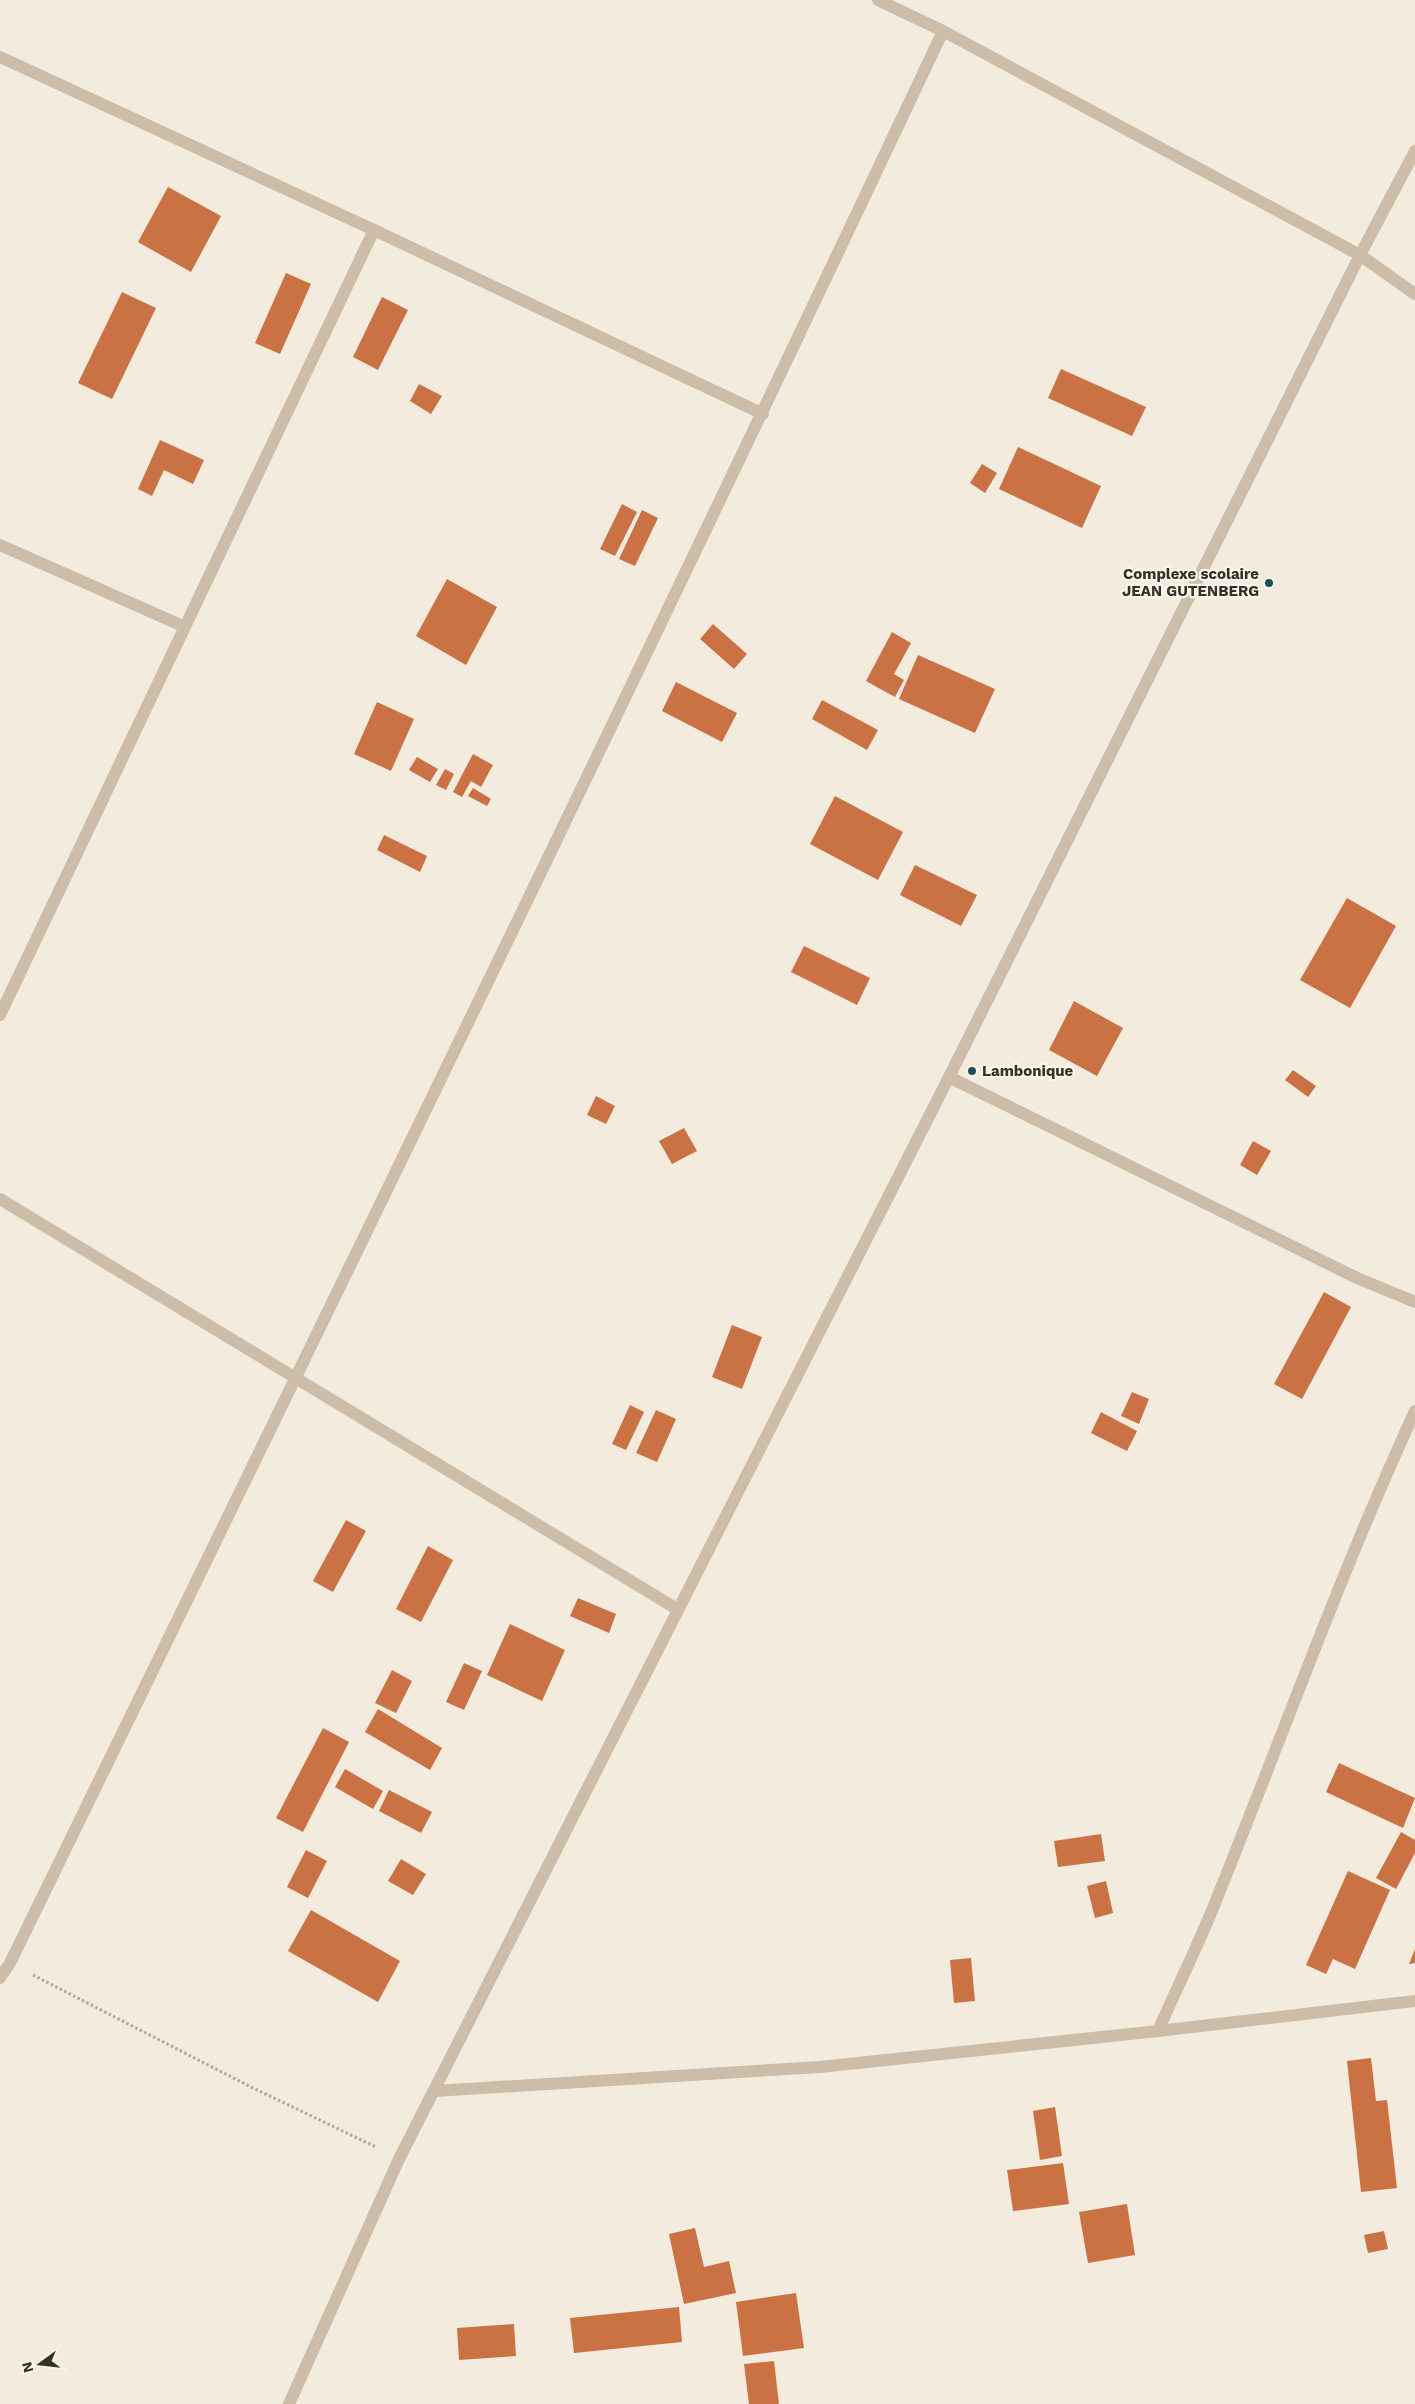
<svg xmlns="http://www.w3.org/2000/svg" width="1415" height="2404" viewBox="0 0 1415 2404" font-family="'Work Sans',sans-serif">
  <style>
    .building { fill: #ca7244 }
    .lines { fill: none; stroke-linecap: round; stroke-linejoin: round }
    .path { stroke: #b8a692; stroke-width: 3; stroke-dasharray: 2.5 2.5; stroke-linecap: butt }
    .minor { stroke: #ccbca8; stroke-width: 12 }
    .poi-dot { fill: #1c515c; stroke: #fbf5ea; stroke-width: 2 }
    .labels { text-anchor: middle; stroke-width: 4.5; stroke-linejoin: round; paint-order: stroke }
    .poi-label { font-size: 15px; font-weight: bold; fill: #392f29; stroke: #fbf5ea; text-anchor: end }
  </style>
  <rect width="100%" height="100%" fill="#f3ebdd"/>
  <path class="building" d="M168,187L221,216L191,272L138,242Z
    M286,273L311,284L280,354L255,343Z
    M122,292L156,308L112,399L78,383Z
    M382,297L408,310L378,370L353,357Z
    M1061,369L1146,407L1132,436L1048,398Z
    M419,384L442,396L431,414L410,401Z
    M160,440L204,460L193,484L164,470L152,496L138,489Z
    M1018,447L1101,486L1082,528L999,489Z
    M982,464L997,473L985,493L970,483Z
    M622,504L637,512L615,556L600,549Z
    M642,510L658,518L635,566L619,559Z
    M447,579L497,607L466,665L416,636Z
    M713,624L747,654L734,669L700,639Z
    M892,632L911,643L894,674L904,680L895,697L866,681Z
    M918,655L995,689L975,733L899,699Z
    M676,682L737,713L722,742L662,711Z
    M822,700L878,730L867,750L812,719Z
    M377,702L414,719L391,771L354,754Z
    M473,754L493,765L481,787L471,781L462,797L453,792Z
    M417,757L438,769L430,782L409,770Z
    M445,769L454,774L446,790L436,785Z
    M473,788L491,799L487,806L468,796Z
    M835,796L903,832L878,880L810,844Z
    M384,835L427,856L420,872L377,850Z
    M915,865L977,895L961,926L900,895Z
    M1347,898L1396,926L1350,1008L1300,980Z
    M804,946L870,978L857,1005L791,972Z
    M1074,1001L1123,1028L1097,1076L1049,1050Z
    M1293,1070L1316,1086L1308,1097L1285,1080Z
    M596,1096L615,1106L606,1124L587,1115Z
    M684,1128L697,1151L672,1164L659,1141Z
    M1253,1141L1271,1151L1257,1175L1240,1165Z
    M1324,1292L1351,1307L1302,1399L1274,1384Z
    M732,1325L762,1337L742,1389L712,1377Z
    M1132,1392L1149,1399L1139,1424L1121,1416Z
    M630,1405L644,1412L626,1450L612,1444Z
    M656,1410L676,1419L657,1462L636,1453Z
    M1101,1412L1137,1431L1127,1451L1091,1433Z
    M346,1520L366,1531L333,1592L313,1581Z
    M428,1546L453,1560L421,1622L396,1609Z
    M578,1598L616,1614L609,1633L570,1616Z
    M510,1624L565,1650L542,1701L487,1675Z
    M464,1663L482,1671L464,1710L446,1702Z
    M392,1670L412,1681L396,1713L375,1703Z
    M378,1709L442,1748L430,1770L365,1732Z
    M323,1728L349,1742L303,1832L276,1818Z
    M1339,1763L1415,1798L1403,1828L1326,1792Z
    M345,1769L383,1791L373,1809L335,1787Z
    M389,1790L432,1812L421,1833L379,1811Z
    M1401,1832L1415,1840V1853L1396,1889L1376,1878Z
    M1101,1834L1105,1861L1058,1867L1054,1841Z
    M306,1850L327,1861L308,1898L287,1887Z
    M401,1859L426,1874L413,1895L388,1881Z
    M1348,1871L1390,1890L1355,1969L1333,1959L1326,1974L1306,1965Z
    M1106,1881L1113,1913L1095,1918L1087,1886Z
    M311,1910L400,1961L378,2002L288,1951Z
    M1415,1949V1963L1409,1964Z
    M971,1958L975,2001L954,2003L950,1960Z
    M1371,2058L1376,2101L1387,2100L1397,2188L1361,2192L1347,2061Z
    M1055,2107L1062,2156L1040,2160L1033,2111Z
    M1063,2163L1069,2204L1013,2211L1007,2170Z
    M1127,2204L1135,2255L1088,2263L1079,2212Z
    M695,2228L704,2267L729,2261L736,2293L684,2304L669,2234Z
    M1384,2231L1388,2249L1368,2253L1364,2235Z
    M796,2293L804,2348L743,2356L736,2302Z
    M679,2307L682,2342L574,2353L570,2318Z
    M514,2324L516,2356L459,2360L457,2328Z
    M774,2361L779,2404H749L744,2364Z"/>
  <g class="lines">
    <path class="path" d="M33,1975L251,2087L376,2147"/>
    <path class="minor" d="M878,0L943,31L1360,255L1415,294
      M0,57L374,230L763,414
      M0,545L185,627
      M0,1015L374,230
      M949,1077L1357,1278L1415,1302
      M0,1199L677,1609
      M0,1978L10,1963C324,1320 638,678 943,31
      M1158,2031C1178,1985 1201,1940 1219,1893C1284,1732 1342,1569 1415,1411
      M434,2091L820,2067L1158,2031L1415,2001
      M289,2404L399,2159L949,1077L1360,255L1415,151"/>
  </g>
  <g class="poi-dot">
    <circle cx="1269" cy="583" r="5"/>
    <circle cx="972" cy="1071" r="5"/>
  </g>
  <g class="labels">
    <g class="poi-label">
      <text x="1259" y="579">Complexe scolaire<tspan x="1259" dy="17">JEAN GUTENBERG</tspan></text>
      <text x="982" y="1076" text-anchor="start">Lambonique</text>
    </g>
  </g>
  <g transform="translate(40 2364) rotate(255)" stroke="#fbf5ea" stroke-width="4" paint-order="stroke">
  <path d="M0-4L9 19L0 12L-9 19Z" fill="#392f29"/>
  <text y="-8" font-size="14" font-weight="bold" text-anchor="middle" fill="#392f29">N</text>
  </g>
</svg>
